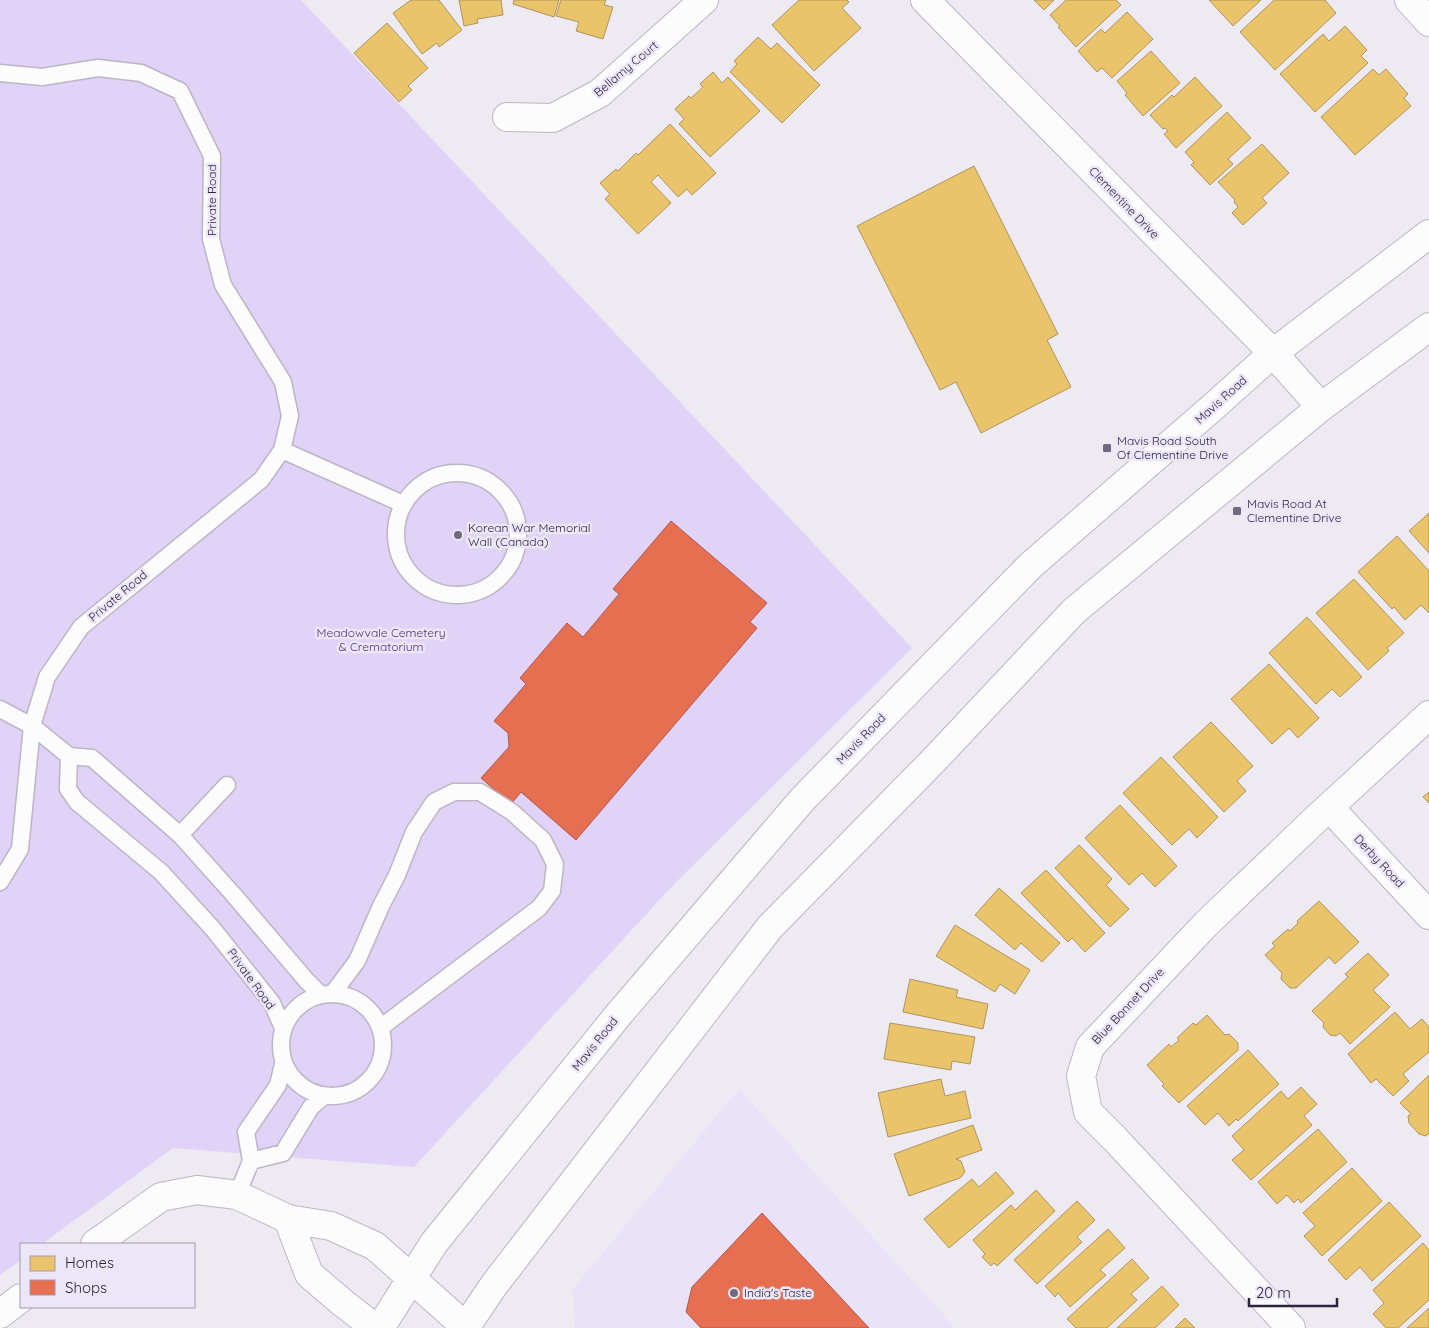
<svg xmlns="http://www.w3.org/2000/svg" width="1429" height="1328" viewBox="0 0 1429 1328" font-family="Quicksand,sans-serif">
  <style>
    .built { fill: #e9e2f8 }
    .green { fill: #e0d3f7 }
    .homes { fill: #e9c46a; stroke: #b1945d }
    .shops { fill: #e76f51; stroke: #b0584c }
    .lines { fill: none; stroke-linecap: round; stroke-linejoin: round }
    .lane-casing { stroke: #bcb5c6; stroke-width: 19 }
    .street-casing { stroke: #bcb5c6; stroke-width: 30 }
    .secondary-casing { stroke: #bcb5c6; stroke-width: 30 }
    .lane { stroke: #fcfcfd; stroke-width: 16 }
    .street { stroke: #fcfcfd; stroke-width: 28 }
    .secondary { stroke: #fcfcfd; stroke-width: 28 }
    .poi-dot { fill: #71697e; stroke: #ece7f6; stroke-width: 2 }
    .labels { text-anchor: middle; stroke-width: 5; stroke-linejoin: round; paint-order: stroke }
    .street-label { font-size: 12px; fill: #2e233f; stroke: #ece7f6 }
    .poi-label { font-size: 12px; fill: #2e233f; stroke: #ece7f6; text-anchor: start }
    .park-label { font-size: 12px; fill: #522b81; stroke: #ece7f6 }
  </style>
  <rect width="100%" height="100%" fill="#edeaf2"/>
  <path class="built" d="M739,1089L955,1328H575L572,1290Z"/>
  <path class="green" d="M0,0H301L912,648L674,884L414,1167L173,1148L42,1244H21V1260L0,1275Z"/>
  <path class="homes" d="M411,0H439L462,30L439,47L437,43L422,54L393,13Z
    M459,0H501L503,15L477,19L478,23L464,26Z
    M514,0H559L554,17L513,4Z
    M561,0H606L604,5L613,7L603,39L576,31L579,22L556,16Z
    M799,0H847L849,2L842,8L861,28L814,71L772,25Z
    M1034,0H1054L1044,10Z
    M1066,0H1116L1121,5L1076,47L1058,27L1060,26L1050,15Z
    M1209,0H1261L1233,26Z
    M1274,0H1325L1336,13L1275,70L1240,32Z
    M1127,12L1153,39L1112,78L1102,68L1097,72L1078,51L1101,29L1105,33Z
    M387,23L428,68L408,86L412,90L399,102L354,53Z
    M1345,26L1367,50L1361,56L1368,63L1315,112L1280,74L1323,34L1329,41Z
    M758,37L771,49L777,43L820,85L782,123L730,72L737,64L734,61Z
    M1151,51L1180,83L1143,116L1125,95L1127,93L1117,81Z
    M1373,69L1379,75L1386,69L1408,94L1404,98L1411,106L1355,155L1321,117Z
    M713,72L722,83L728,77L760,111L710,157L679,124L684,119L675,109L689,96L691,98L703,87L700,84Z
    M1195,77L1222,106L1176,148L1164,134L1168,131L1165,128L1163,129L1150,115L1172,95L1174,97Z
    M1227,112L1251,138L1228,159L1233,164L1210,185L1191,165L1194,162L1185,152Z
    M670,124L716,173L692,195L687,189L678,197L658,175L651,182L671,203L638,234L605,199L610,194L600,183L616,169L618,171L636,153L638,155Z
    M1262,144L1289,173L1262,198L1267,203L1243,225L1232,213L1238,207L1234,202L1235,200L1218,182Z
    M974,166L1058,334L1047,340L1071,387L981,433L956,382L940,390L857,226Z
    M1429,513V553L1409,531Z
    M1397,536L1429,571V613L1421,605L1405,620L1394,607L1392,609L1358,572Z
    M1354,579L1404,633L1387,648L1389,651L1368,670L1316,613Z
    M1307,617L1362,677L1340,697L1332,689L1316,704L1269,653Z
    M1269,664L1319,718L1298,738L1289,728L1272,744L1231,699Z
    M1211,722L1253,766L1237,781L1246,791L1224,812L1173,757Z
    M1161,757L1218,817L1197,838L1189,829L1172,845L1123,793Z
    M1429,792V803L1423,797Z
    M1120,805L1177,866L1155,887L1142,873L1129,885L1085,838Z
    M1079,845L1112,879L1106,885L1129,909L1110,927L1055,868Z
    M1046,870L1105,933L1085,952L1072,938L1068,942L1021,893Z
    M999,888L1060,943L1042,962L1021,943L1015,950L975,915Z
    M1319,901L1359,942L1335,964L1329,957L1296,988H1290L1281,979L1282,973L1265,955L1275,946L1272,943L1288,929L1290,931L1298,923L1297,921Z
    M955,925L1030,970L1015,994L1000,984L995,992L936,956Z
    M1368,953L1389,975L1373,990L1390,1007L1350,1044L1340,1033L1336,1036L1330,1035L1323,1027L1324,1023L1312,1011L1348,977L1345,974Z
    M910,979L958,990L956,997L988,1004L983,1029L903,1012Z
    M1395,1012L1410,1029L1422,1019L1429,1027V1052L1403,1074L1409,1081L1393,1096L1376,1079L1371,1083L1348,1054Z
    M1207,1015L1225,1035L1229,1034L1238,1043V1050L1179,1103L1162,1086L1164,1084L1147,1065L1169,1044L1171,1047L1179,1040L1177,1038L1193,1023L1196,1025Z
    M890,1023L975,1037L970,1064L952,1061L951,1070L884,1059Z
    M1248,1050L1279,1084L1238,1121L1236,1119L1229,1126L1218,1113L1205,1125L1187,1106Z
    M1429,1075V1133L1426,1136L1419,1134L1409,1123L1408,1116L1411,1114L1400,1103Z
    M941,1079L945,1096L965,1091L971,1118L888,1137L878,1093Z
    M1301,1087L1317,1104L1304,1116L1312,1125L1251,1180L1232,1160L1244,1150L1232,1136L1281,1091L1288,1099Z
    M973,1125L982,1150L956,1159L961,1161L965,1172L960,1178L909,1196L894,1154Z
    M1318,1129L1347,1162L1301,1203L1298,1199L1294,1203L1287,1195L1277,1204L1258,1182Z
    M1352,1168L1382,1201L1322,1256L1304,1236L1315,1226L1303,1213Z
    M996,1172L1014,1193L949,1248L924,1219L972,1179L979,1187Z
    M1036,1190L1055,1211L997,1266L994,1263L991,1266L982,1257L985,1254L973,1240L1011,1205L1015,1210Z
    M1077,1201L1095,1220L1077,1237L1082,1242L1037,1284L1014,1260Z
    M1389,1202L1421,1236L1372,1281L1360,1267L1346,1280L1328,1260Z
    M1108,1229L1125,1248L1100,1270L1106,1275L1070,1307L1058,1293L1055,1297L1045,1286Z
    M1423,1243L1429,1250V1300L1398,1328H1386L1373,1314L1384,1303L1373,1290Z
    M1132,1259L1149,1278L1131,1294L1137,1300L1107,1328H1076L1067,1319Z
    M1162,1286L1179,1305L1155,1328H1117Z
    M1429,1308V1328H1407Z
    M1185,1318L1195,1328H1175Z"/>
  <path class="shops" d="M671,521L767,603L750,622L757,628L576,840L521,792L511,804L481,778L509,747L508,733L494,721L526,684L520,678L567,623L583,637L619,594L613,589Z
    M762,1213L869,1328H701L686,1312L692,1287Z"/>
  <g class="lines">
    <defs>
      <path id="lane" d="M0,73L42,77L98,68L141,73L180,91L212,156L211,239L223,285L283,382L290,416L282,450L261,480L81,627L47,677L32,726L20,849L0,882
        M282,450L403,504
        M396 534a61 61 0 1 1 122 0a61 61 0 1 1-122 0Z
        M0,709L32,726L69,756L92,758L180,835L232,893L306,980L321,995
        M69,756L68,789L77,802L161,872L213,929L272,1003L283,1028
        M180,835L227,785
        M333,993L357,961L381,906L397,875L414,832L434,802L454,792H480L512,812L543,840L555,864L552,891L539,908L380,1028
        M281 1045a51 51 0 1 1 102 0a51 51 0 1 1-102 0Z
        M251,1161L283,1153L311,1107L323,1097
        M237,1195L251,1161L246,1132L278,1085L283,1064"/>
      <path id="street" d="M1409,0L1429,22
        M507,117L553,118L600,93L704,0
        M1329,807L1429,915
        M95,1244L161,1197L197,1190L237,1195L288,1219
        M0,1314L21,1298
        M1291,1328L1115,1139L1088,1112L1081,1076L1090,1047L1206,924L1316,819L1429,715"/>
      <path id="secondary" d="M925,0L1273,353L1321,407
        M288,1219L331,1226L375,1246L467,1328
        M288,1219L309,1274L343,1303L375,1328
        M380,1328L434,1243L619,1014L802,800L1030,566L1213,407L1273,353L1429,234
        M465,1328L494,1285L770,927L935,759L1074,611L1321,407L1429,327"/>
    </defs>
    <use href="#lane" class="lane-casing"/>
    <use href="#street" class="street-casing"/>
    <use href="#secondary" class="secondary-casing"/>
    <use href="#lane" class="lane"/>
    <use href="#street" class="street"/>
    <use href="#secondary" class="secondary"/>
  </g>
  <g class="poi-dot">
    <rect x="1102" y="443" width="10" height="10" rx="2.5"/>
    <rect x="1232" y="506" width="10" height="10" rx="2.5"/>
    <circle cx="458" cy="535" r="5"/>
    <circle cx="734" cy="1293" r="5"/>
  </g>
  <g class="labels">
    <g class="street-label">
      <text transform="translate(626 69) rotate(-40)" y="4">Bellamy Court</text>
      <text transform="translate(212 200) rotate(-90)" y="4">Private Road</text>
      <text transform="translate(1124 203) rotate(46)" y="4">Clementine Drive</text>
      <text transform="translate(1221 400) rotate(-42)" y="4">Mavis Road</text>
      <text transform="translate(118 596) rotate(-40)" y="4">Private Road</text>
      <text transform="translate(861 739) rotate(-46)" y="4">Mavis Road</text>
      <text transform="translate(1379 861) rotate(47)" y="4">Derby Road</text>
      <text transform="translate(251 979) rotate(54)" y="4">Private Road</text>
      <text transform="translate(1128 1006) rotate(-47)" y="4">Blue Bonnet Drive</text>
      <text transform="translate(595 1044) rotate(-51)" y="4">Mavis Road</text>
    </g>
    <g class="poi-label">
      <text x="1117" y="445">Mavis Road South<tspan x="1117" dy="14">Of Clementine Drive</tspan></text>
      <text x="1247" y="508">Mavis Road At<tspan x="1247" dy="14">Clementine Drive</tspan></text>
      <text x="468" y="532">Korean War Memorial<tspan x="468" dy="14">Wall (Canada)</tspan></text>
      <text x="744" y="1297">India's Taste</text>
    </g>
    <g class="park-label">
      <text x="381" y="637">Meadowvale Cemetery<tspan x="381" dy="14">&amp; Crematorium</tspan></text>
    </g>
  </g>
  <rect x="20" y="1243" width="175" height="65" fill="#ece7f6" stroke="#a099ad"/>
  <rect x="30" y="1256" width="25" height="15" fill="#e9c46a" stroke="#a099ad"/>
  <text x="65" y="1268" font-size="15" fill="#2e233f">Homes</text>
  <rect x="30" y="1280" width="25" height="15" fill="#e76f51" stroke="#a099ad"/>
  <text x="65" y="1293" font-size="15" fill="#2e233f">Shops</text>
  <path d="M1249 1298v8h88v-8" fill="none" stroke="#2e233f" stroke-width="2.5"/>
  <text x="1256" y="1298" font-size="15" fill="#2e233f" stroke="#ece7f6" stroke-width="4" paint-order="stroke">20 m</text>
</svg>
